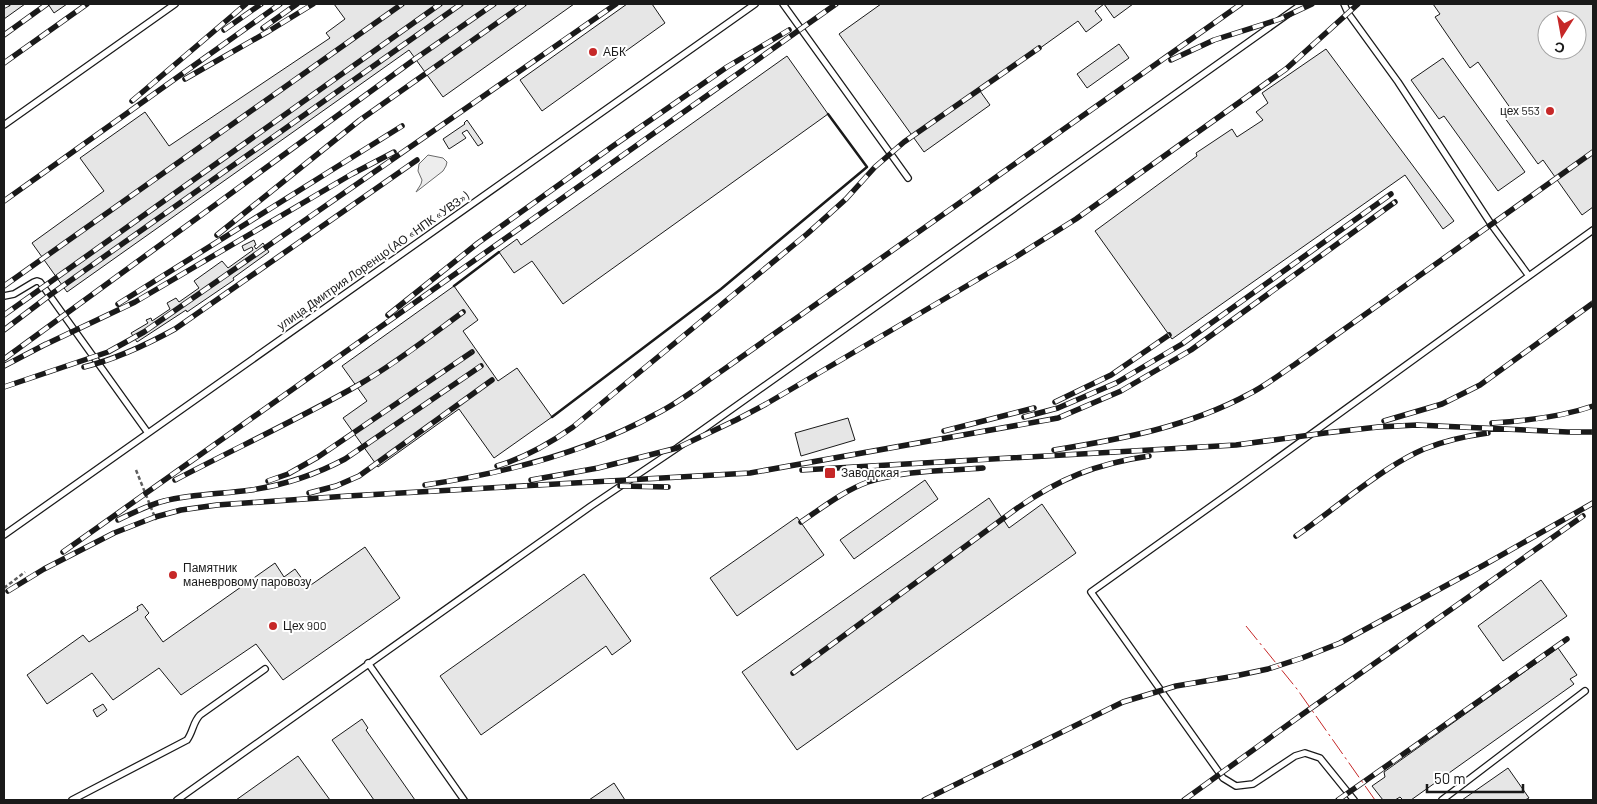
<svg xmlns="http://www.w3.org/2000/svg" width="1597" height="804" viewBox="0 0 1597 804" font-family="Barlow,sans-serif">
  <style>
    .built { fill: #ededed; stroke: #6a6a6a }
    .building { fill: #e6e6e6; stroke: #1a1a1a; fill-rule: evenodd }
    .lines { fill: none; stroke-linecap: round; stroke-linejoin: round }
    .service-casing { stroke: #1a1a1a; stroke-width: 8 }
    .path { stroke: #5f5f5f; stroke-width: 2.5; stroke-dasharray: 4 2.5; stroke-linecap: butt }
    .service { stroke: #fff; stroke-width: 5.5 }
    .rail-casing { stroke: #1a1a1a; stroke-width: 5.5 }
    .rail { stroke: #fff; stroke-width: 4; stroke-dasharray: 11; stroke-linecap: butt }
    .wall { stroke: #1a1a1a; stroke-width: 2.5 }
    .power { stroke: #c62828; stroke-width: 1; stroke-dasharray: 18 4 2.5 4; stroke-linecap: butt }
    .poi-dot { fill: #c62828; stroke: #fff; stroke-width: 2 }
    .labels { text-anchor: middle; stroke-width: 4; stroke-linejoin: round; paint-order: stroke }
    .poi-label { font-size: 12px; fill: #1a1a1a; stroke: #fff; text-anchor: start }
    .street-label { font-size: 12px; fill: #1a1a1a; stroke: #fff }
  </style>
  <rect width="100%" height="100%" fill="#fff"/>
  <path class="built" d="M428,155L443,158L447,162L446,166L443,171L416,192L421,184L422,180L418,171L419,164Z"/>
  <path class="building" d="M4,4H25L4,19Z
    M48,4H67L54,13Z
    M334,4H574L443,97L409,50L67,292L32,243L104,191L80,158L145,112L169,146L330,38L326,33L345,19Z
    M627,4H652L665,23L542,111L520,80Z
    M881,4H1133L1114,18L1104,4L1095,11L1102,20L1086,32L1078,21L980,91L990,105L924,152L839,34Z
    M1433,4H1593V207L1582,215L1543,160L1538,164L1502,114L1511,109L1478,62L1470,68L1435,17L1440,14ZM1547,20H1577V50H1547Z
    M1119,44L1129,58L1087,88L1077,74Z
    M1326,49L1454,221L1443,229L1405,175L1172,339L1095,231L1197,156L1196,153L1232,129L1237,137L1263,120L1256,112L1268,103L1262,93Z
    M787,56L828,114L563,304L532,261L514,273L499,252L517,239L521,245Z
    M1443,58L1525,172L1498,191L1444,116L1439,119L1411,80Z
    M467,120L483,143L478,146L467,130L462,133L466,138L449,149L443,139L465,124L464,123Z
    M254,240L256,245L254,246L256,249L263,243L269,252L233,278L234,280L187,312L186,310L137,342L131,333L148,323L146,320L151,318L152,321L170,309L167,303L176,298L179,302L199,288L194,281L222,261L228,268L253,250L252,247L244,251L242,246Z
    M454,286L478,320L463,331L498,381L517,368L552,417L494,458L459,409L378,467L343,418L367,401L342,366Z
    M848,418L855,440L801,456L795,433Z
    M925,480L938,499L854,559L840,540Z
    M989,498L1009,528L1042,504L1076,553L797,750L742,672Z
    M797,517L824,555L737,616L710,578Z
    M365,547L400,598L283,680L256,644L181,695L159,668L113,700L92,673L47,704L27,675L83,635L89,642L138,610L137,607L142,604L149,613L145,617L163,642L275,563L284,577L295,569L308,587Z
    M584,574L631,641L612,655L606,646L481,735L440,676Z
    M1541,580L1567,616L1503,661L1478,626Z
    M1558,648L1577,675L1570,679L1574,684L1411,800H1403L1400,797L1395,800H1383L1372,786L1385,777L1384,772Z
    M103,704L107,710L97,717L93,710Z
    M362,719L368,728L366,730L415,800H374L332,740Z
    M298,756L330,800H236Z
    M1508,768L1529,798L1525,800H1462Z
    M614,783L625,800H589Z"/>
  <g class="lines">
    <defs>
      <path id="service" d="M783,4L908,178
        M1344,4L1348,13L1398,82L1491,224L1529,276L1593,230
        M4,125L175,4
        M4,296L14,294L34,282L37,281L40,282L148,433
        M4,535L755,4
        M368,663L464,800
        M72,800L187,740C193,732 193,722 200,715L265,669
        M177,800L591,506L677,448L1302,4
        M1354,800L1320,758L1305,753L1295,756L1253,784L1236,786L1223,778L1091,592L1238,487L1529,276
        M1442,800L1585,691"/>
    </defs>
    <use href="#service" class="service-casing"/>
    <path class="path" d="M136,470L156,520
      M4,588L25,572"/>
    <use href="#service" class="service"/>
    <defs>
      <path id="rail" d="M4,6L8,4
        M263,28L297,4
        M224,30L261,4
        M4,35L47,4
        M1171,60L1214,40L1280,19L1312,4
        M4,63L87,4
        M185,79L269,31L313,4
        M132,101L246,4
        M4,201L280,4
        M217,235L360,120L524,4
        M4,286L402,4
        M118,304L402,126
        M4,315L440,4
        M388,315L478,243L613,146L727,67L789,30
        M4,330L50,295L461,4
        M40,347L135,302L352,174L394,152
        M4,359L415,59L494,4
        M4,366L46,344
        M84,367C116,359 146,345 175,329L417,160
        M4,387L108,352L144,332L616,4
        M1055,402L1111,375L1169,335
        M1024,417L1058,408L1116,383L1182,344L1391,194
        M1384,421L1442,404L1480,385L1593,303
        M1492,423C1526,421 1561,417 1593,406
        M944,431L1034,408
        M1054,450C1122,439 1188,427 1249,394C1265,386 1279,375 1294,365L1593,152
        M497,466C524,458 549,444 573,427L807,234L846,199L875,167L904,142L1039,48
        M802,470L1236,445L1325,433L1378,427L1417,425L1568,432H1593
        M175,480C236,448 299,419 360,384C396,363 429,337 463,312
        M531,480L598,468L677,448L736,420L766,404L1014,258L1076,219L1286,69L1358,4
        M268,481L288,474L318,457L472,352
        M425,485C505,473 585,453 656,414C680,402 701,385 723,370L1241,4
        M620,486L668,487
        M309,493L336,486L359,476L492,380
        M118,520C133,513 148,505 164,501C192,494 222,494 251,490C284,485 315,475 345,459L481,366
        M801,522C822,508 843,491 868,482C905,470 945,471 983,468
        M1296,536C1316,522 1335,507 1355,492C1377,476 1399,460 1424,449C1444,441 1466,436 1488,433
        M63,552L836,4
        M8,591L44,569L114,533L155,517L181,510L217,505L348,496L750,473L1058,418L1121,391L1191,350L1395,202
        M793,673L1016,509C1060,478 1096,464 1149,456
        M924,800L1123,702L1176,686L1235,676L1268,669L1302,658L1340,643L1484,565L1593,503
        M1184,800L1300,716L1583,516
        M1338,800L1567,639"/>
    </defs>
    <use href="#rail" class="rail-casing"/>
    <use href="#rail" class="rail"/>
    <path class="wall" d="M454,286L499,252
      M552,417L721,289L867,167L828,114"/>
    <path class="power" d="M1246,626L1297,689L1375,800"/>
  </g>
  <g class="poi-dot">
    <circle cx="593" cy="52" r="5"/>
    <circle cx="1550" cy="111" r="5"/>
    <rect x="824" y="467" width="12" height="12" rx="2.5"/>
    <circle cx="173" cy="575" r="5"/>
    <circle cx="273" cy="626" r="5"/>
  </g>
  <g class="labels">
    <g class="poi-label">
      <text x="603" y="56">АБК</text>
      <text x="1540" y="115" text-anchor="end">цех 553</text>
      <text x="841" y="477">Заводская</text>
      <text x="183" y="572">Памятник<tspan x="183" dy="14">маневровому паровозу</tspan></text>
      <text x="283" y="630">Цех 900</text>
    </g>
    <g class="street-label">
      <text transform="translate(373 261) rotate(-35)" y="4">улица Дмитрия Лоренцо (АО «НПК «УВЗ»)</text>
    </g>
  </g>
  <rect width="1597" height="804" fill="none" stroke="#1a1a1a" stroke-width="10"/>
  <g transform="translate(1562 35) rotate(191)"><circle r="24" fill="#ffffff" stroke="#a3a3a3"/>
  <path d="M0-4L9 19L0 12L-9 19Z" fill="#c62828"/>
  <text y="-8" font-size="14" font-weight="bold" text-anchor="middle" fill="#1a1a1a">С</text>
  </g>
  <path d="M1427 784v8h96v-8" fill="none" stroke="#1a1a1a" stroke-width="2.5"/>
  <text x="1434" y="784" font-size="15" fill="#1a1a1a" stroke="#ffffff" stroke-width="4" paint-order="stroke">50 m</text>
</svg>
